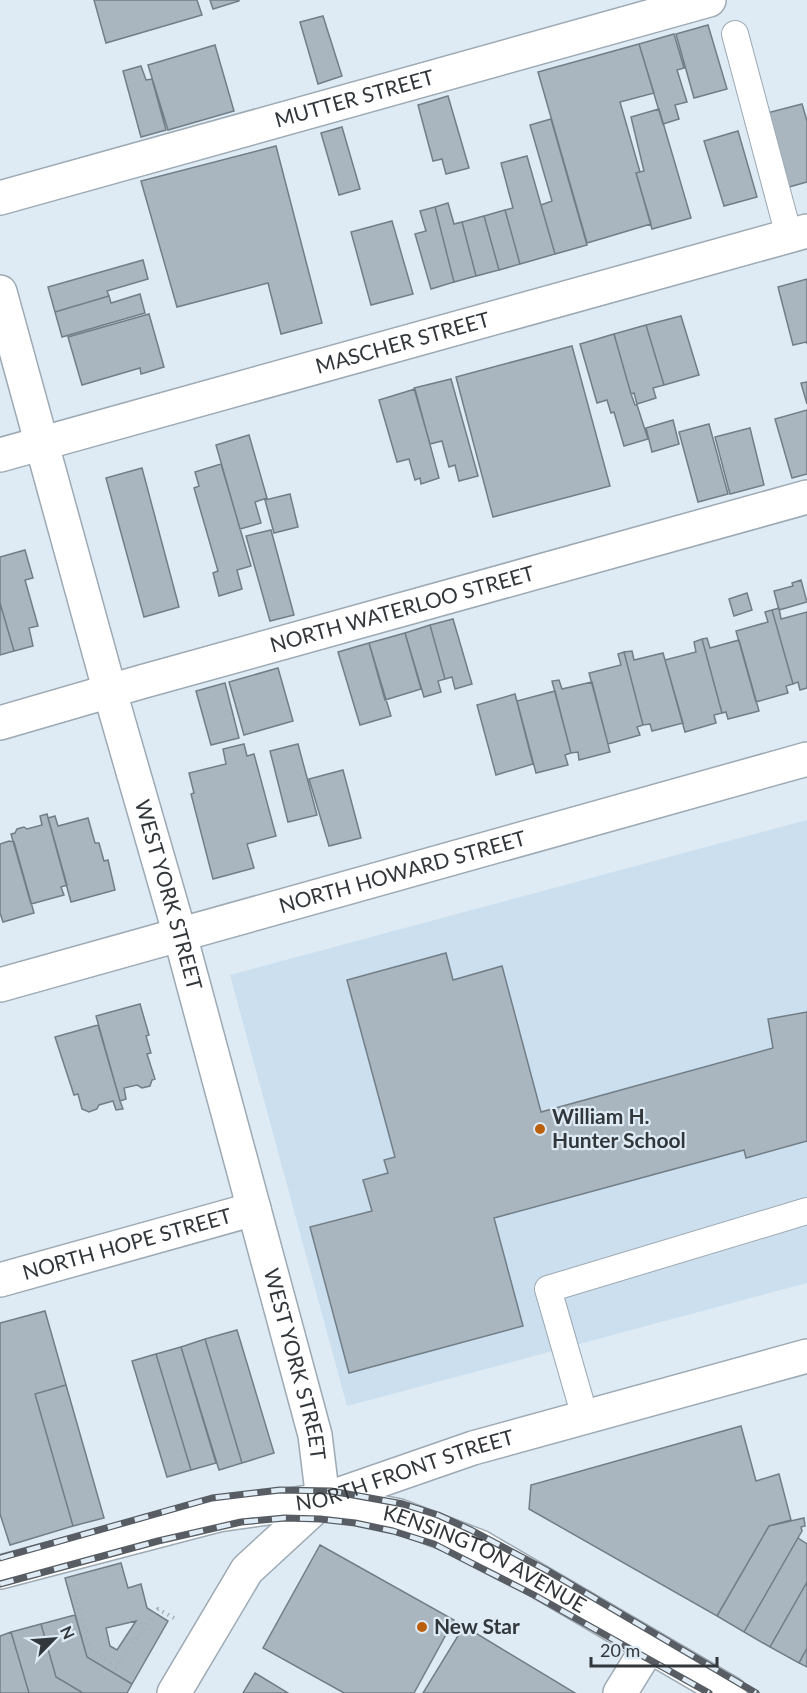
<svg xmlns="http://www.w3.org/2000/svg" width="807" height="1693" viewBox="0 0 807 1693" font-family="Lato,sans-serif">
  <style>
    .built { fill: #cbdfee }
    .building { fill: #a9b6c0; stroke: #727e87; stroke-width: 1.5; fill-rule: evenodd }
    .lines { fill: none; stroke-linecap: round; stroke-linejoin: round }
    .service-casing { stroke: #9da9b3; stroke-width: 28 }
    .minor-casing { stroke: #9da9b3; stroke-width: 36 }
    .tertiary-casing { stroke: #9da9b3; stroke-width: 36 }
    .path { stroke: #a6b1b9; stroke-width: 4; stroke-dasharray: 1.5 4.5; stroke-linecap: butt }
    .service { stroke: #fff; stroke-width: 26 }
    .minor { stroke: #fff; stroke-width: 33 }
    .tertiary { stroke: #fff; stroke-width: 33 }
    .rail-casing { stroke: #575d63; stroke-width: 7 }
    .rail { stroke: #deebf5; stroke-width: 4.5; stroke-dasharray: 14; stroke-linecap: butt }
    .poi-dot { fill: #bc5f0c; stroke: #deebf5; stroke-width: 2 }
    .labels { text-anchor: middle; stroke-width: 4.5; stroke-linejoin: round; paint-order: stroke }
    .street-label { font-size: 21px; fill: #32373b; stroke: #deebf5 }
    .poi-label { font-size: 21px; font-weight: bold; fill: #32373b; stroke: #deebf5; text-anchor: start }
  </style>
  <rect width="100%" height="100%" fill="#deebf5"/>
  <path class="built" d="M807,820V1283L347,1406L230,975Z"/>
  <path class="building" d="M94,0H197L202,15L106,43Z
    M210,0H239V1L213,9Z
    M323,16L342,76L318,84L300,22Z
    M708,25L727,89L694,98L676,34Z
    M674,34L684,68L677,70L687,102L675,105L679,119L663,124L639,44Z
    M639,44L654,93L620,102L640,172L636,173L651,224L587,243L538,72Z
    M215,45L234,111L168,130L148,65Z
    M141,66L146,80L152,79L166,130L141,137L123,71Z
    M448,96L469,168L446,174L442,159L433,161L418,105Z
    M802,104L807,121V182L789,187L767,113Z
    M659,109L691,218L652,229L636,173L644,171L631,117Z
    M551,119L587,245L555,254L541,205L552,201L530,125Z
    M342,127L360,189L339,195L321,133Z
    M738,131L757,197L724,206L704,141Z
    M276,146L322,323L281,334L268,283L177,307L141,181Z
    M527,156L555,254L520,264L505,210L513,208L501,163Z
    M448,203L454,224L462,222L476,276L454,282L435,207Z
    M435,207L454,282L431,289L415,234L426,231L420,211Z
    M505,210L520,264L499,270L484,216Z
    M484,216L499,270L476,276L462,222Z
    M392,221L413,294L371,305L351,232Z
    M143,260L148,279L107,291L109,296L55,312L48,287Z
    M807,279V344L806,342L793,345L778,287Z
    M140,294L145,313L62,337L55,312L109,296L111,303Z
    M149,314L164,367L141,374L140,368L82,385L68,337Z
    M681,316L699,375L664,385L646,325Z
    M646,325L664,385L653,388L656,398L637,404L634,393L631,394L614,334Z
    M614,334L631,394L635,405H637L648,439L624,446L614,412L611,413L607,400L597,403L580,344Z
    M572,346L610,486L493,517L456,377Z
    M451,379L478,476L459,481L455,465L449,467L442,441L430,444L414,388Z
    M807,382V404L801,383Z
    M415,389L439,478L421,484L420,478L415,480L409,459L397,462L379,400Z
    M807,410V474L792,478L775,419Z
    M673,420L679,444L652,452L646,428Z
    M709,424L728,494L698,502L679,432Z
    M750,428L764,485L730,494L715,437Z
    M249,435L267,498L255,502L261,523L240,529L216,445Z
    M221,464L251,566L237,570L242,589L219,596L213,573L218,571L194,488L199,486L195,472Z
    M142,468L179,607L144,617L106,478Z
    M290,494L298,527L274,533L265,500Z
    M271,530L294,615L270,621L246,536Z
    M25,550L33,578L25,580L38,626L29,628L33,646L14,651L0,603V557Z
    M801,580L807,602L779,610L774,591L793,586L792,583Z
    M747,593L752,610L734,616L729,599Z
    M0,603L14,651L0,655Z
    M779,608L781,619L807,612V688L800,690L798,682L793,684L772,610Z
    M772,610L793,684L786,686L788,693L756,702L736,631L768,622L765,612Z
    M453,619L472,684L455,689L452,677L445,679L430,625Z
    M430,625L445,679L438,681L441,692L424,697L405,633Z
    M405,633L421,689L385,700L369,643Z
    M707,638L710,648L739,640L759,711L728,719L726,712L722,713L702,639Z
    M702,639L722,713L714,715L716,723L685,732L665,660L696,652L694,642Z
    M369,643L391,716L360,725L338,652Z
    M632,651L634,660L663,653L683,723L652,731L650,724L643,725L624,652Z
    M624,652L643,725L637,727L640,735L608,744L589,673L621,665L618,654Z
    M278,668L293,721L244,735L229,682Z
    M559,680L562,689L592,682L610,752L579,760L578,752L571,753L552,681Z
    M225,683L239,738L211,745L196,691Z
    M555,691L571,753L565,755L568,765L536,773L517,701Z
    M515,694L533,764L496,775L477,705Z
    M244,744L247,756L254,754L276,836L247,844L254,868L213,879L191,794L194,793L189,773L226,764L223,749Z
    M298,744L317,815L288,822L270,751Z
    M343,770L361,838L329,846L309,779Z
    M47,814L67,885L61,887L64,895L31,904L11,834L15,833L17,829L24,827L27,829L42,825L40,816Z
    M55,816L58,826L88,818L95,843H99L104,861L108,860L115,890L71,902L48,818Z
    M9,841L14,842L34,913L3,922L0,913V844Z
    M446,953L453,980L502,966L541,1112L773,1048L768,1019L807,1012V1141L746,1158L744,1150L494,1218L523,1326L349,1373L310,1227L372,1211L363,1180L388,1173L384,1160L395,1157L347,980Z
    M140,1004L149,1035L146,1036L151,1053L147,1054L155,1079L152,1080L150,1086L142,1088L137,1085L124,1088L126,1099L120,1101L96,1016Z
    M98,1025L120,1101L123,1109L116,1110L113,1101L99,1105L97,1109L89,1112L82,1109L78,1094L74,1095L55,1037Z
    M45,1311L66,1385L35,1394L73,1526L10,1545L0,1514V1323Z
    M237,1330L274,1453L242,1463L205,1339Z
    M205,1339L242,1463L219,1470L181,1347Z
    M181,1347L216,1463L191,1470L156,1354Z
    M156,1354L191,1470L167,1477L132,1361Z
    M66,1385L104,1518L73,1526L35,1394Z
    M741,1426L756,1481L779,1474L791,1520L769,1526L717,1616L529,1509L531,1485Z
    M804,1518L805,1526L801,1527L802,1531L744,1632L717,1616L769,1526Z
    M798,1538L807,1544V1582L770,1647L744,1632Z
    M320,1545L454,1620L414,1693H344L263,1648Z
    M121,1563L128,1588L141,1584L147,1608L168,1621L132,1684L87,1657L65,1578ZM136,1621L117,1650L110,1646L106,1628Z
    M807,1582V1648L799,1663L770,1647Z
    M75,1615L87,1657L132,1684L127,1693H83L56,1677L41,1624Z
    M41,1624L56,1677L83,1693H29L11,1632Z
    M464,1626L575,1693H423Z
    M11,1632L29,1693H0V1636Z
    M807,1648V1667L799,1663Z
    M255,1673L288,1693H243Z"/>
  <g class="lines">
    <defs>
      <path id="service" d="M735,34L789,236
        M585,1417L548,1289L807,1211"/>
      <g id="minor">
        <path id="s1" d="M0,198L709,0"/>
        <path id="s2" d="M0,455L807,231"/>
        <path id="s3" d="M0,723L141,682L807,497"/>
        <path id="s4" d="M0,985L807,759"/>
        <path id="s5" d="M0,1280L254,1209"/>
        <path d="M174,1693L247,1570L323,1500"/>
        <path d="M620,1693L649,1646"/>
      </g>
      <g id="tertiary">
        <path id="s6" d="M0,292L110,692L180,935L315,1435L323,1500"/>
        <path id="s7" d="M324,1501L399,1516L480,1547L730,1693"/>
        <path id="s8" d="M0,1572L218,1515L323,1500L473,1448L807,1356"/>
      </g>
    </defs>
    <use href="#service" class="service-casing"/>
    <use href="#minor" class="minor-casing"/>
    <use href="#tertiary" class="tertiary-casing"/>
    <path class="path" d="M74,1591L90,1648L116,1667L158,1609L174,1618"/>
    <use href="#service" class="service"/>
    <use href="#minor" class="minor"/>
    <use href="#tertiary" class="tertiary"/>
    <defs>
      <path id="rail" d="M0,1558L212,1498L280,1490L331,1491L403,1504L438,1515L471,1530L548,1571L756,1693
        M0,1584L158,1541L241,1522L285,1518L320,1519L355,1523L393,1531L434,1544L534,1595L709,1693"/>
    </defs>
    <use href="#rail" class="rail-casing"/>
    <use href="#rail" class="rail"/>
  </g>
  <g class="poi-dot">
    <circle cx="540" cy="1129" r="6"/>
    <circle cx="422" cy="1627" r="6"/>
  </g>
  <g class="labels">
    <g class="street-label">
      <text dy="7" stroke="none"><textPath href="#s1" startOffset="368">MUTTER STREET</textPath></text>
      <text dy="7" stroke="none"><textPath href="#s2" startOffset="418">MASCHER STREET</textPath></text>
      <text dy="7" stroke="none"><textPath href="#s3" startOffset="418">NORTH WATERLOO STREET</textPath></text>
      <text dy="7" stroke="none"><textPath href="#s4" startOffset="418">NORTH HOWARD STREET</textPath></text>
      <text dy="7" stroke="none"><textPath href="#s6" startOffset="626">WEST YORK STREET</textPath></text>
      <text dy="7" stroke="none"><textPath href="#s5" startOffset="132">NORTH HOPE STREET</textPath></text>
      <text dy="7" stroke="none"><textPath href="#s6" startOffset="1112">WEST YORK STREET</textPath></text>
      <text dy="7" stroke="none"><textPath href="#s8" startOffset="418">NORTH FRONT STREET</textPath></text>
      <text dy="7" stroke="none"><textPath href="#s7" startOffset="172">KENSINGTON AVENUE</textPath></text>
    </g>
    <g class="poi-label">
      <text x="552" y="1124">William H.<tspan x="552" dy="24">Hunter School</tspan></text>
      <text x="434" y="1634">New Star</text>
    </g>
  </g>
  <g transform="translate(54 1639) rotate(65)" stroke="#deebf5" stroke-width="4.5" paint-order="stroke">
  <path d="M0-4.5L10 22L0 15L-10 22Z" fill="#32373b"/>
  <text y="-9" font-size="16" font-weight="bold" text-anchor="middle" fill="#32373b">N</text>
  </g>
  <path d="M591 1657v9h126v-9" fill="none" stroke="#32373b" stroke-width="3"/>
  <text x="600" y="1657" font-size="18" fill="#32373b" stroke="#deebf5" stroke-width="4.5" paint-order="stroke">20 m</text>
</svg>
